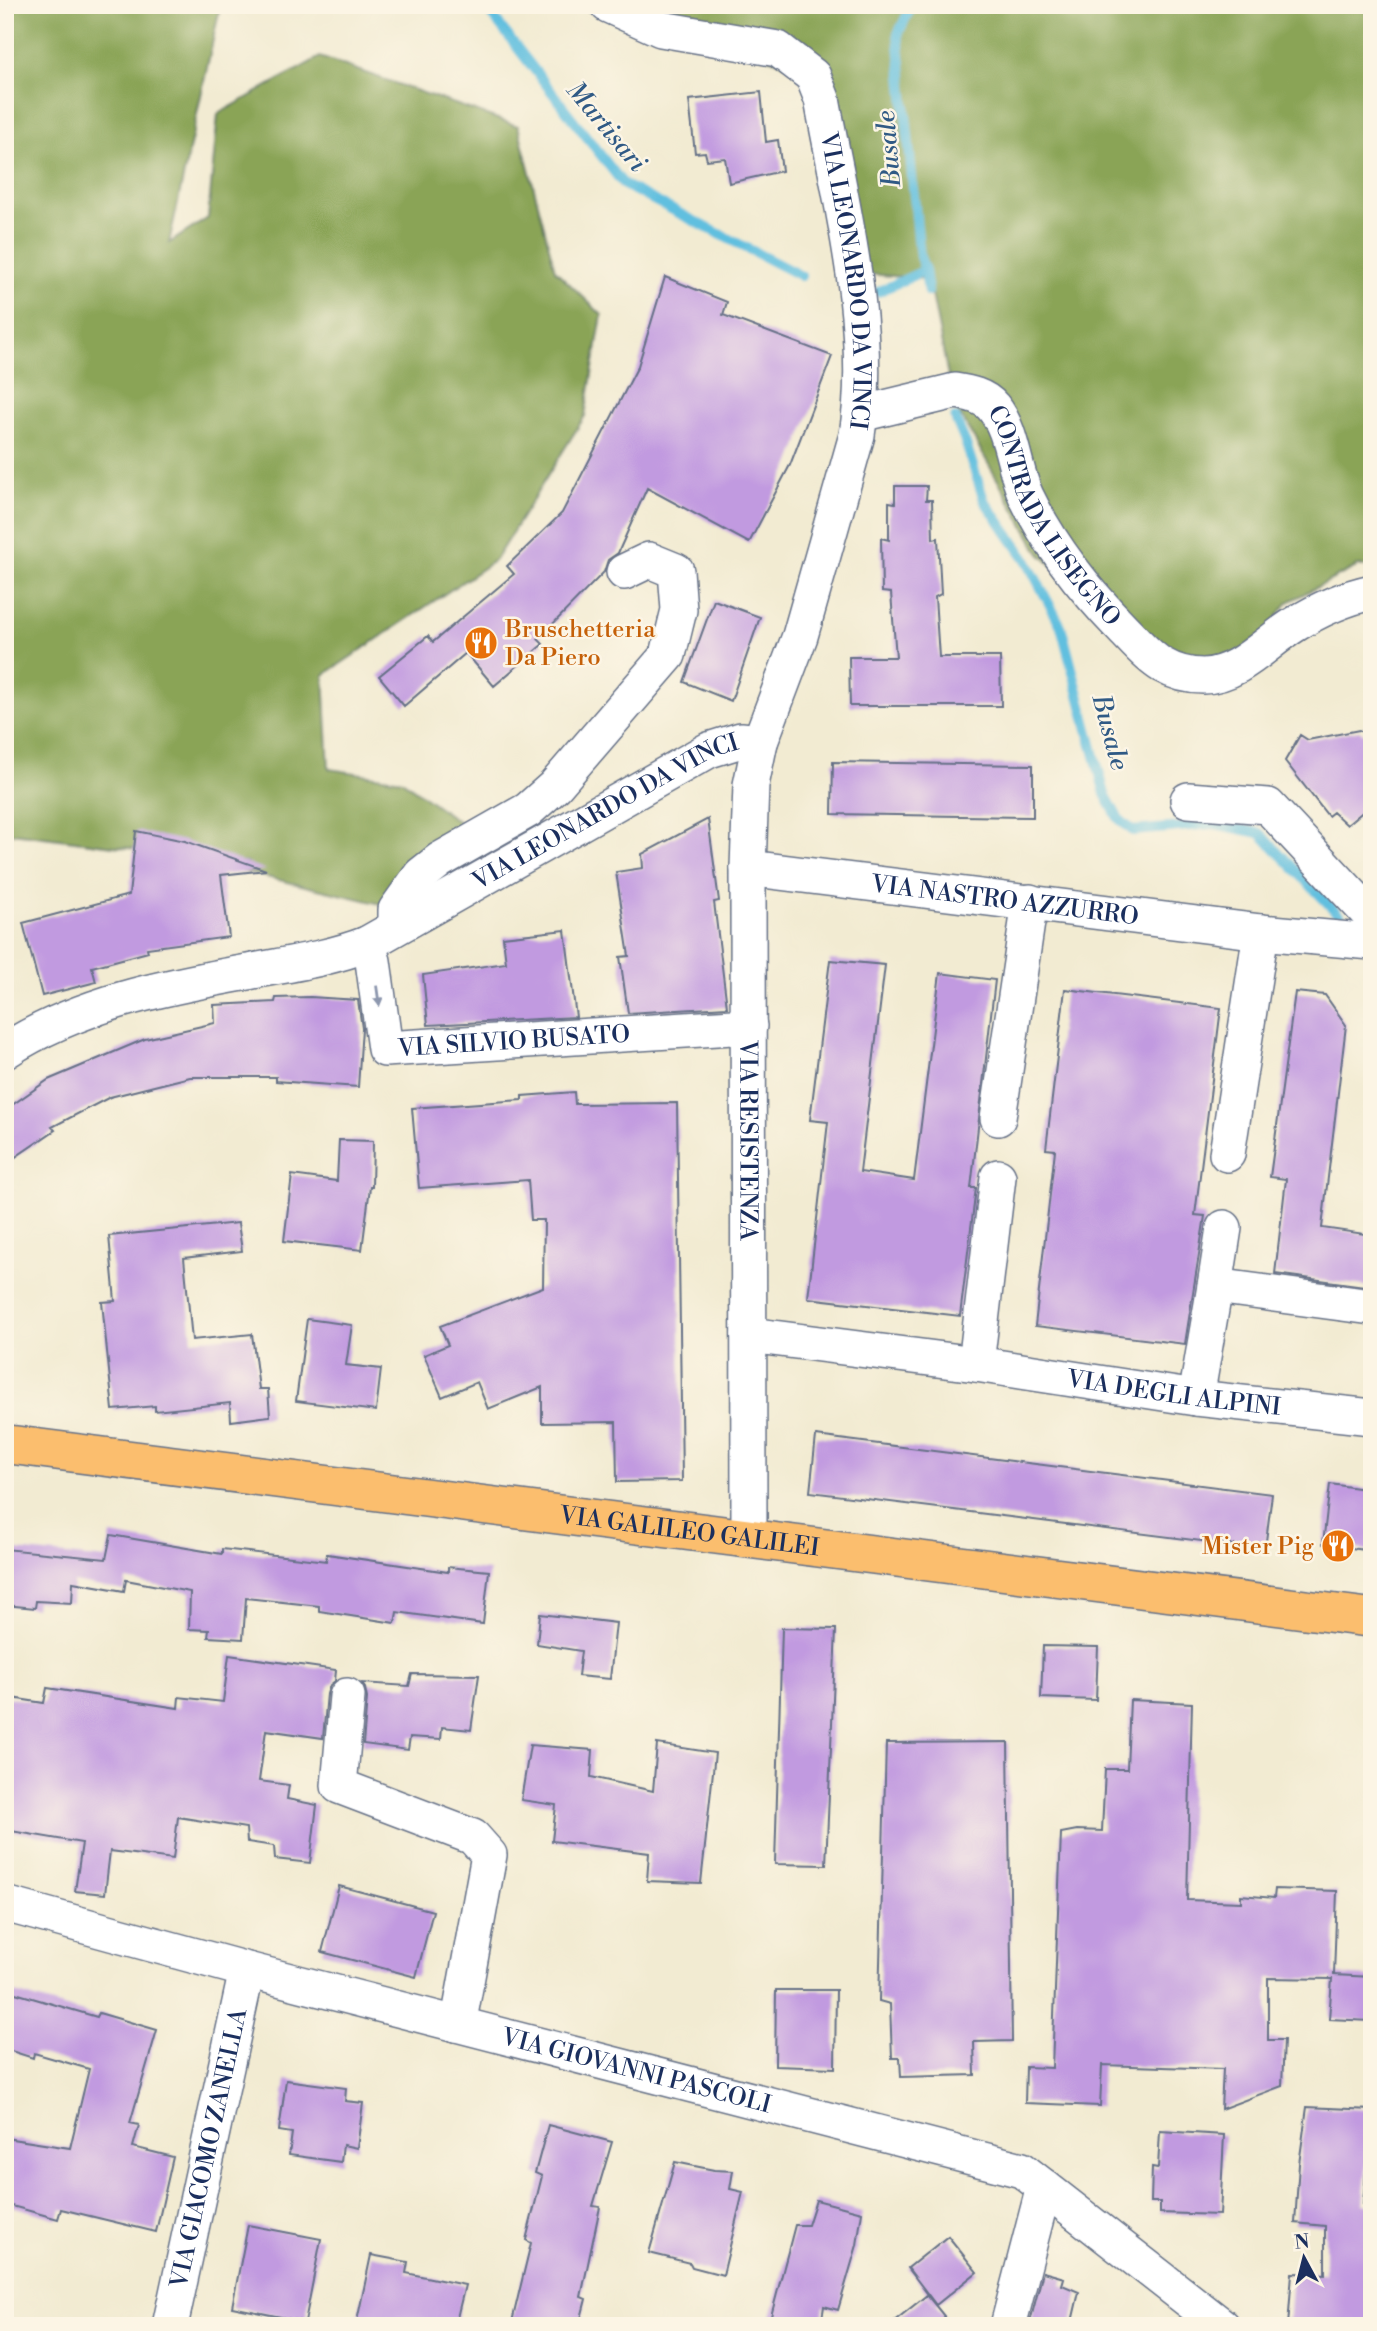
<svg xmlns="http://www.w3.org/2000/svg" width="1377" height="2331" viewBox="0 0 1377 2331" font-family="'Libre Bodoni',serif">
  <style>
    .forest { fill: #8aa456; stroke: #526a5a; stroke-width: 2 }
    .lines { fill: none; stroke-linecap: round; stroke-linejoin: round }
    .stream { stroke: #61bfdf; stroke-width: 10 }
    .building { fill: #c19ae0 }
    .minor-casing { stroke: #667187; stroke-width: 38 }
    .major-casing { stroke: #667187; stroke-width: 41 }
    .minor { stroke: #fff; stroke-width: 35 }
    .major { stroke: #fbbe6e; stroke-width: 38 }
    .oneway { fill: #8d97ae }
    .labels { text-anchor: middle; stroke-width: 5; stroke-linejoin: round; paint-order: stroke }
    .street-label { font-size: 24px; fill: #1b2f5e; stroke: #fcf5e5 }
    .food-label { font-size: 24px; fill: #c56008; stroke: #fcf5e5; text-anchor: start }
    .water-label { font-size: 26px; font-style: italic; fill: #305a85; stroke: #fcf5e5 }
  </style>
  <rect width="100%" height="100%" fill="#fcf5e5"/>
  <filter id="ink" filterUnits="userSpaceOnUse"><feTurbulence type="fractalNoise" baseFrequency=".0143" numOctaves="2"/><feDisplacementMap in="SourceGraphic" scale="14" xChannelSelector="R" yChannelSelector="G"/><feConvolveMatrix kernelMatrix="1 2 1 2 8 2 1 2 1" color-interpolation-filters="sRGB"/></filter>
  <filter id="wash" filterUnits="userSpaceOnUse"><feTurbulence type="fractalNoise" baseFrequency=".00686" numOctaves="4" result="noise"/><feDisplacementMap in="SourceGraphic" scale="28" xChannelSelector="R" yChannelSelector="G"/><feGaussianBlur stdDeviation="1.57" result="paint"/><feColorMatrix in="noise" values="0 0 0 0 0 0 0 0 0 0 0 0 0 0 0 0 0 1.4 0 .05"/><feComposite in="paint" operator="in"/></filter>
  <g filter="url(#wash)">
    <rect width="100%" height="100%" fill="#f2ebd2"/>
    <path class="forest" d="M5,5H213L219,12L169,243L208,218L218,114L320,57L518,126L555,270L602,315L585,416L495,560L324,675L329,769L402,780L467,828L394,907L236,870L246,863L5,832Z
      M615,5H1372V566H1358L1288,602L1228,682L1178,685L1040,554L953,402L929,279L856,273L832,80Z"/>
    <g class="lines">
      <path class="stream" d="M484,5L624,185L801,276
        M912,5L898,34L920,257L925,270L928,292
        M878,292L925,270
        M955,418L966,444L984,500L1025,558L1061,626L1105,794L1118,818L1133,831L1214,824L1260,833L1341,917"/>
    </g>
    <g id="blocks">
      <path class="building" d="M761,92L766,142L778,140L782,171L729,183L725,158L707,160L705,152L695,153L689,100Z
        M665,277L727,302L723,315L832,356L790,465L749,543L647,488L618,553L608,560L604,572L538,639L543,644L494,686L466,653L404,706L379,676L428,636L433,642L514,574L507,566L562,513L638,366Z
        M895,486H927L926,500H932L933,539L938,538L941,594L935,597L939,657H1000L1001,706H850L849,657H896L891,593L882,592L881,538L889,540V502L895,503Z
        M714,600L760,617L731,701L684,682Z
        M1359,730L1372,740V804L1347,825L1333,812L1328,816L1285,761L1300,735L1308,740Z
        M833,762L1033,765V817L832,814Z
        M708,819L719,901L714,902L727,1007L628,1013L620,957L629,956L616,872L643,868L642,854Z
        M136,831L185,841L266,870L221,875L229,937L147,948L148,952L92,967L96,982L42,996L23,923L129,895Z
        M565,930L576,1017L428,1025L423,975L506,963L503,937Z
        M830,960L885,965L860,1172L914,1180L940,973L995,980L971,1188H976L960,1316L808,1298L828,1122L810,1120Z
        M1065,989L1221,1008L1195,1215L1205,1216L1185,1344L1035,1326L1055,1150L1046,1149Z
        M1295,992L1325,995L1346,1025L1322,1228L1372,1235V1287L1275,1274L1286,1179L1270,1177Z
        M310,997L358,1000L362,1028L358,1087L276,1081V1077H190L110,1097L52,1127L55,1130L5,1164V1110L48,1080L145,1039L215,1023L214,1005L275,1002L276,998Z
        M574,1092L575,1104L677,1103L682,1481L617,1482L616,1422L542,1423V1387L488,1409L477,1382L442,1397L424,1355L448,1345L440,1326L543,1287L544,1220H531L528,1180L419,1188L412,1108L522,1100V1096Z
        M339,1140L373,1141L372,1187H370L362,1250L284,1241L292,1175L337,1181Z
        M238,1223L242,1251L184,1258L192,1340L252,1334L259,1389H268L270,1416L231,1421L230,1403L155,1411V1406L113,1410L102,1302L115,1301L109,1236Z
        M307,1319L352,1325L346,1365L381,1369L376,1411L296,1401Z
        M816,1436L1272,1494L1265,1549L810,1492Z
        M1330,1484L1372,1490V1551L1323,1544Z
        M111,1535L222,1554V1549L326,1561L327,1554L448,1572V1567L489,1571L483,1624L397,1612L395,1623L319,1611V1606L246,1598L243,1639L208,1637L209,1630L189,1629L190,1592L126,1580L124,1591L73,1582L72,1603L36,1601L35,1608L5,1605V1549L106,1559Z
        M540,1614L616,1623L610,1679L578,1676L581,1651L537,1644Z
        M782,1628L836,1629L826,1865L775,1864Z
        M1043,1646L1098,1647L1096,1700L1041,1698Z
        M229,1655L336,1670L335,1681L330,1685L327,1694L323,1738L266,1730L259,1781L289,1785L287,1799L317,1805L310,1863L275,1859L274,1846L247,1842L246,1828L178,1817L173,1859L110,1851L105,1894L75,1891L82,1843L5,1830V1697L44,1703L47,1688L178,1708L179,1697L223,1702Z
        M412,1674L479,1675L471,1730L442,1727L441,1739L410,1737L408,1750L363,1744L367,1698L365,1688L362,1683L409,1686Z
        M1130,1700L1192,1703L1187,1900L1241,1902V1895L1274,1898L1275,1889L1337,1891L1334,1975L1372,1977V2021L1329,2019L1332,1979L1268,1978V2040H1284L1282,2086L1221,2109L1223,2069L1102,2065L1100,2106L1025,2103L1026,2067L1052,2068L1061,1833L1077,1830L1102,1831L1105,1769H1127Z
        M1008,1742L1012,2041L974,2042L975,2075L901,2077L900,2058H892L890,2004L879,2001L886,1743Z
        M657,1744L715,1753L701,1883L647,1881L649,1853L552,1841L556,1805L521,1800L530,1745L593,1750L591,1777L653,1791Z
        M339,1886L433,1911L416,1977L322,1952Z
        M5,1990L97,2017L99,2013L157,2030L130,2123L139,2125L133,2147L173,2157L156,2232L61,2209L58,2219L5,2204V2138L70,2148L89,2069L34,2053L33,2058L5,2049Z
        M776,1990H836L835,2068L775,2066Z
        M286,2080L346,2088L345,2101L363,2103L357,2148L343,2145L341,2162L289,2155L292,2133L279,2131Z
        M1307,2107L1372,2110V2150H1368L1363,2204L1372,2206V2326H1288L1292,2273L1325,2274V2226L1295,2223L1299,2164Z
        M548,2125L612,2142L593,2206L600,2207L581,2297L586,2299L579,2326H511L531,2243L526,2240L542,2176L535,2173Z
        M1160,2131L1224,2135L1220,2215L1160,2213V2202H1151L1152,2167L1158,2168Z
        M675,2162L714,2170L733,2171L730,2189L743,2192L723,2275L692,2267L690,2263L649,2253Z
        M816,2200L862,2212L857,2245L838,2310L824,2306L821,2326H794L770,2320L795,2225H808Z
        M248,2225L321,2239L305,2322L232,2307Z
        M948,2236L977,2272L936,2305L908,2268Z
        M371,2255L408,2262L406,2273L465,2285L455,2326H356Z
        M1043,2272L1064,2278L1062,2285L1079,2292L1071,2326H1029Z
        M927,2295L952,2326H888Z"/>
    </g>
  </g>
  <g filter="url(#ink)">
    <use href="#blocks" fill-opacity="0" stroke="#667187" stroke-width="2"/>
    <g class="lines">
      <defs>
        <g id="minor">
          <path id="s1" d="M608,5L661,29L778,49L813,76L822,99C841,204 874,329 857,435L800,636L760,742L751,785L748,868L749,1540"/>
          <path id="s2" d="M860,414L955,391C969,393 984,396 993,407C1012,429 1014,470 1026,496C1050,546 1085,590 1123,629C1135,641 1147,656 1162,665C1174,672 1189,676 1203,676C1239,675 1265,643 1294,625C1318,610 1344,598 1372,592"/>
          <path d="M1188,800L1268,806L1372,917"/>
          <path id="s3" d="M748,868L1261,932L1372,942"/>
          <path d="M396,926V910L421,875L440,860L528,810L555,786L668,655L679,610L676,571L649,560L624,572"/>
          <path id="s4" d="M367,944L373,961L385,1049L749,1026"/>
          <path id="s5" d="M5,1051C77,1004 164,987 248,972C288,964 328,959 367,944L709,750L741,740L760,742"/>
          <path d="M998,1118L1030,902"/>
          <path d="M1227,1154L1261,932"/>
          <path d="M1215,1286L1224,1228"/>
          <path id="s6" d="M749,1335L976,1364L1196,1398L1372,1417"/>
          <path d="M976,1364L998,1177"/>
          <path d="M1196,1398L1215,1286L1372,1307"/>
          <path d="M347,1696L339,1786L473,1837L489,1855L460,2015L455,2024"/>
          <path id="s7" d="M5,1904L247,1970L1022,2170L1222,2326"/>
          <path id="s8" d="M170,2326L247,1970"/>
          <path d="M1008,2326L1044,2187"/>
        </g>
        <g id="major">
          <path id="s9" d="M5,1444L1372,1618"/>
        </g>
      </defs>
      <use href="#minor" class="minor-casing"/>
      <use href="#major" class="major-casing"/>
      <use href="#minor" class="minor"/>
      <use href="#major" class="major"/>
    </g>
    <defs><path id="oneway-solid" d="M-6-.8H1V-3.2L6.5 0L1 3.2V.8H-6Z" transform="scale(1.75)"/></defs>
    <use class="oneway" href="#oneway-solid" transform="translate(378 996) rotate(82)"/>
  </g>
  <defs>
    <symbol id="restaurant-disc" viewBox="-11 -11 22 22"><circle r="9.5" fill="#e8710a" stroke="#fcf5e5"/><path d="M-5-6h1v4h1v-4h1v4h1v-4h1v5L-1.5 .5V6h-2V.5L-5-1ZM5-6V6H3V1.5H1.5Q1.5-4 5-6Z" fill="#fff"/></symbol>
  </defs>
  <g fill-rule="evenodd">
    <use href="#restaurant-disc" x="462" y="624" width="38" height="38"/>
    <use href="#restaurant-disc" x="1319" y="1527" width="38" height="38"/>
  </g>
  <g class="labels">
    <g class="street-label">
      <text dy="8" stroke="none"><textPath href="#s1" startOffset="430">VIA LEONARDO DA VINCI</textPath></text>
      <text dy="8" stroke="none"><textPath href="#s2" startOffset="266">CONTRADA LISEGNO</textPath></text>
      <text dy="8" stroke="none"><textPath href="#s5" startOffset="653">VIA LEONARDO DA VINCI</textPath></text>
      <text dy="8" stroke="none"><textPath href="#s3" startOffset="259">VIA NASTRO AZZURRO</textPath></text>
      <text dy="8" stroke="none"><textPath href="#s4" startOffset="236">VIA SILVIO BUSATO</textPath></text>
      <text dy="8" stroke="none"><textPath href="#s1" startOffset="1307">VIA RESISTENZA</textPath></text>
      <text dy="8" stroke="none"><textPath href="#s6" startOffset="429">VIA DEGLI ALPINI</textPath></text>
      <text dy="8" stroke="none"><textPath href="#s9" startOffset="690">VIA GALILEO GALILEI</textPath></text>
      <text dy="8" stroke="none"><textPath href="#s7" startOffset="653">VIA GIOVANNI PASCOLI</textPath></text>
      <text dy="8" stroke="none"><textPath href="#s8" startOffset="182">VIA GIACOMO ZANELLA</textPath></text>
    </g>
    <g class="food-label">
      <text x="505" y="637">Bruschetteria<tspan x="505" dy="28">Da Piero</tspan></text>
      <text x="1314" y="1554" text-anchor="end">Mister Pig</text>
    </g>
    <g class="water-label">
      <text transform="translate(607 126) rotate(50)" y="9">Martisari</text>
      <text transform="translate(888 149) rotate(-95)" y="9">Busale</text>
      <text transform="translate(1111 732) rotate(75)" y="9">Busale</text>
    </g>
  </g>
  <rect width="1377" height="2331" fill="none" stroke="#fcf5e5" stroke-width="28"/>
  <g transform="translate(1304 2258) rotate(353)" stroke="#fcf5e5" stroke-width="5" paint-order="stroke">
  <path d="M0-5L12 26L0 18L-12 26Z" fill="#1b2f5e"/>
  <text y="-10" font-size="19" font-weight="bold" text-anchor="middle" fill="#1b2f5e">N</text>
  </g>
</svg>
